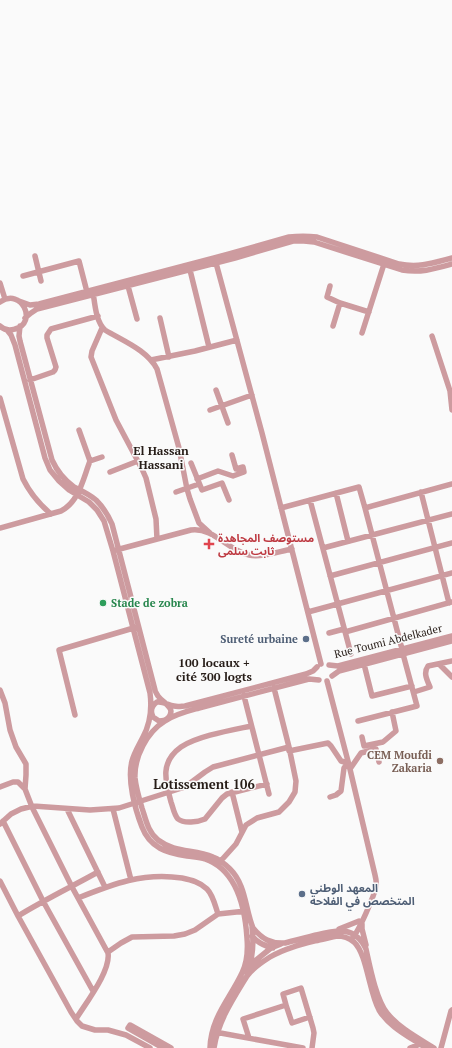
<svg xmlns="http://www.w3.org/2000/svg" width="452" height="1048" viewBox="0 0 452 1048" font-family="'PT Serif','Noto Sans Arabic',serif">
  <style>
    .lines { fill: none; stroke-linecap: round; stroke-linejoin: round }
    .minor { stroke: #cd9b9f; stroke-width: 5.5 }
    .health-dot { fill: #e0444e; stroke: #fafafa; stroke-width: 1.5 }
    .leisure-dot { fill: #2e9e5b; stroke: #fafafa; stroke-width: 1.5 }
    .service-dot { fill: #5c6f8a; stroke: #fafafa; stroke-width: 1.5 }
    .education-dot { fill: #8d6e63; stroke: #fafafa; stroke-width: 1.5 }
    .labels { text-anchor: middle; stroke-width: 3; stroke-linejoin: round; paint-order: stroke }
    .health-label { font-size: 11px; font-weight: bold; fill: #be3a42; stroke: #fafafa; text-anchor: start }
    .leisure-label { font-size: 11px; font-weight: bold; fill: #27864d; stroke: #fafafa; text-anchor: start }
    .service-label { font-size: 11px; font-weight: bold; fill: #4e5e75; stroke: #fafafa; text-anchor: end }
    .street-label { font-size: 11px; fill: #271d18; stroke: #fafafa }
    .education-label { font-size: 11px; font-weight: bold; fill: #785e54; stroke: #fafafa; text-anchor: end }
    .neighbourhood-label { font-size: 12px; font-weight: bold; fill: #271d18; stroke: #fafafa }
    .quarter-label { font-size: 13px; font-weight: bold; fill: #271d18; stroke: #fafafa }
  </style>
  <rect width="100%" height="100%" fill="#fafafa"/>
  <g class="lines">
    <path class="minor" d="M35,256L41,281
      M216,263L262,433L321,664
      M190,270L209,347
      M23,276L79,261L87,292
      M0,283L5,299
      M128,286L137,319
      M330,286L327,297L340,303L369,312
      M93,292C95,305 96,322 105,330C123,341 147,350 157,369L179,448L187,489L190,499L199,523L210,533
      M19,301L30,305L39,304L229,254L289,237C299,236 307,236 317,237L399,264C419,268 433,263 452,258
      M0,302C22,287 38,323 15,329C9,331 4,330 0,326
      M25,318L31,313L37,309L235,258L293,241H304L314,242L402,270C421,273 434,269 452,264
      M160,318L169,357
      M20,326L19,336L20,341L52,460C57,471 64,480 74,487C82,491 89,494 96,500C103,507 108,515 112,524L155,690C155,691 158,696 158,696C163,703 177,708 168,718C165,721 162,721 159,721L153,717C150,711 151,706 157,702C163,701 168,705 174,706C178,707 182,706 185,706L306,674L313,671L317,667
      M333,326L340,303
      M102,328L92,351L91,357L116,420L142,469L146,478L156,519L157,539
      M7,330L11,335L15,345L45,458L50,470L59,481L69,490L89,502L97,510L104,521L113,551L150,693C152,708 151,722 143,737C139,745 134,753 132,761C127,780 135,809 142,827C150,848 167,853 187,856C193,857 200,857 205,859C237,870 245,908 247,938C248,950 247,963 242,973C230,999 211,1017 210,1048
      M362,333L384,264
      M432,336L450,391L452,410
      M151,360L195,351L237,340
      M30,380L53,372L55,370L56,367L47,338V335L51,329L98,316
      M216,390L228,423
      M0,398L23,479C30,493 39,504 51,514
      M210,410L252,395
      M79,430L90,461L102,457
      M191,463L202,490L222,483L229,500
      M110,472L138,461
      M197,479L218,471L233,476L244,472L243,467L236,469L232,455
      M176,492L199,484
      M421,492L449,603
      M336,493L348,541
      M310,500L351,654
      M281,508L359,487L365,508L452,484
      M365,508L402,649
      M0,528L61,511C79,502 83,479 90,461
      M323,548L452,514
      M116,550L191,530C214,527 228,551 249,555C261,558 280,551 292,549
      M330,576L452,543
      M308,612L452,573
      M345,632L452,602
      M329,633L344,629
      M364,664L372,696L412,686
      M439,664L452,677
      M329,665L338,666L452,636
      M332,676L339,671L452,641
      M319,680L309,679L199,708C188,711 175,714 165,721C147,732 134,757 135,778C136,788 139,798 142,808C146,820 148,832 158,840C175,853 194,849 213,857C219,859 225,864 230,869C246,885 245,908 253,928C262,939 271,944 285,943C295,940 306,938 316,935C336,930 355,925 366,949C370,967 376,999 387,1013C399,1028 418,1038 434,1048
      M327,681L349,765L375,875C376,879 377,883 376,887C374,896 359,931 353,937
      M0,690L5,703L10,730L16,747L26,764V775L25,789
      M414,692L430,687C427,680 423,673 428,666L452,661
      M244,696L269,794
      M75,715L59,650L137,627
      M358,721L417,706L403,654
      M251,726C232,730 197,736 181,747C160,762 165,780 171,802C173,807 174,815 178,819C184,824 198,822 205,819L222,798L227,794L267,784
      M362,737L364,746L383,742L396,731L392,712
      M289,751L328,743L331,746L341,761L348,763L344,768L341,791L336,795L330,797
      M350,769L361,753L376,749L379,762
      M0,787L13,782H18L25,789L32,807L72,887L108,953C111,971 85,1004 76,1019
      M232,792L242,832
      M67,809L105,887
      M113,809L131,880
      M3,821L43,901L93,991
      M0,824L11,814L21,809L33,806L90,810L119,808L185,787L205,772L213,767L289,747
      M218,864L236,844L246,825L257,818L279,812L289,802L295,792L296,781L289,747L274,688
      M0,881L18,916L71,1012L77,1021L82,1026L95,1030H108L126,1035L150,1048
      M78,898C113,884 143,872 182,878C191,880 200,882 207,889C213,895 215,905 218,914
      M18,916C44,900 71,887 98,872
      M362,924V929L366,945
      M339,929L359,921
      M252,936C257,942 265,946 273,948
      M108,952L121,943L132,937L174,936L185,934L195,930L218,914L246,911
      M250,965L271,948L281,944
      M247,973C253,958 254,943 252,927
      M286,1005L292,1023L310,1017
      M215,1032L303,1048
      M249,1038L243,1019L286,1005L283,994L301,988L313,1028L314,1033L312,1048
      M163,1048L128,1028L130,1025L171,1048
      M214,1048C218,1021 233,999 247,976C253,968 262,962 270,957C285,948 303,944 319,940C325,939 331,937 337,936C343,936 349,938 354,942C367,954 369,992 379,1010C389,1027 410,1037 426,1048
      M410,1048L423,1043
      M441,1048L451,1011L452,1010"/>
  </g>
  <path class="health-dot" d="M207 538h4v4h4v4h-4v4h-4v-4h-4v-4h4z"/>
  <circle class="leisure-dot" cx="103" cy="603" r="4"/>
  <g class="service-dot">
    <circle cx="306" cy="639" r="4"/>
    <circle cx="302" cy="894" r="4"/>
  </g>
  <circle class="education-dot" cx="440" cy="761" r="4"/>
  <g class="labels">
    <g class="health-label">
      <text x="218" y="542">مستوصف المجاهدة<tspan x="218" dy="13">ثابت سلمى</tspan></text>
    </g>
    <g class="leisure-label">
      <text x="111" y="607">Stade de zobra</text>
    </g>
    <g class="service-label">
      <text x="298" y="643">Sureté urbaine</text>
      <text x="310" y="892" text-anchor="start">المعهد الوطني<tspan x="310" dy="13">المتخصص في الفلاحة</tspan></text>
    </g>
    <g class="street-label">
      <text transform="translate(388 641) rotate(-14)" y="4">Rue Toumi Abdelkader</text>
    </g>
    <g class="education-label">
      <text x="432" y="759">CEM Moufdi<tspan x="432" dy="13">Zakaria</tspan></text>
    </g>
    <g class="neighbourhood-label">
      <text x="161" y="455">El Hassan<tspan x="161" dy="14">Hassani</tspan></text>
      <text x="214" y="667">100 locaux +<tspan x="214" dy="14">cité 300 logts</tspan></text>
    </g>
    <g class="quarter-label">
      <text x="204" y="789">Lotissement 106</text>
    </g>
  </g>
</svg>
